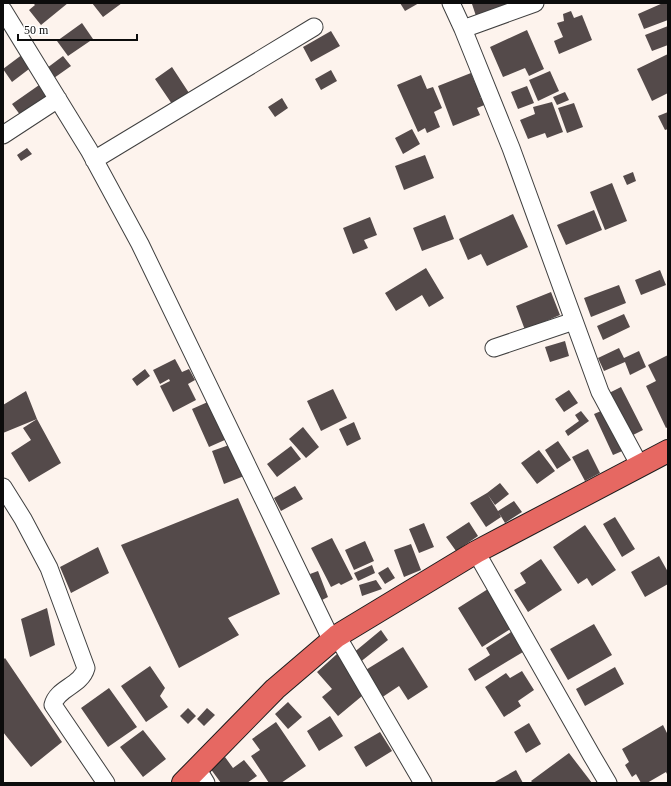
<svg xmlns="http://www.w3.org/2000/svg" width="671" height="786" viewBox="0 0 671 786" font-family="'Times New Roman',serif">
  <style>
    .building { fill: #544a4a }
    .lines { fill: none; stroke-linecap: round; stroke-linejoin: round }
    .minor-casing { stroke: #3f3f3f; stroke-width: 19 }
    .highway-casing { stroke: #1d1d1d; stroke-width: 24 }
    .minor { stroke: #fff; stroke-width: 17 }
    .highway { stroke: #e66862; stroke-width: 22 }
  </style>
  <rect width="100%" height="100%" fill="#fdf3ed"/>
  <path class="building" d="M33,3H68L41,25L29,10L35,5Z
    M92,3H122L103,17Z
    M400,3H419L405,11Z
    M476,3H504L506,8L477,19L472,4Z
    M663,3H668V20L644,29L638,14Z
    M571,11L574,18L582,15L592,40L559,54L554,41L563,37L557,23L564,21L563,14Z
    M82,23L93,39L68,56L57,41Z
    M668,26V45L652,51L645,35Z
    M527,30L544,69L529,76L525,68L503,77L490,47Z
    M331,31L340,46L311,62L303,47Z
    M23,54L33,66L12,82L3,69Z
    M668,54V93L652,101L637,69Z
    M63,56L71,66L54,78L47,68Z
    M172,67L189,93L172,104L155,79Z
    M331,70L337,81L321,90L315,79Z
    M550,71L559,91L538,101L529,80Z
    M471,73L475,83L479,81L485,96L480,97L487,104L477,108L480,115L453,126L438,86Z
    M421,75L427,89L433,87L442,108L434,112L440,127L427,133L425,128L418,132L397,85Z
    M42,83L50,96L21,116L12,104Z
    M527,86L534,103L518,109L511,92Z
    M565,92L569,100L557,105L553,97Z
    M282,98L288,108L275,117L268,107Z
    M552,102L563,132L547,138L545,133L528,139L520,120L535,114L533,107Z
    M574,103L583,127L567,133L558,108Z
    M668,112V129L665,130L658,116Z
    M412,129L420,144L403,154L395,138Z
    M27,148L32,154L21,161L17,155Z
    M425,155L434,178L404,190L395,166Z
    M633,172L636,181L627,185L623,176Z
    M612,183L627,221L605,230L590,192Z
    M594,210L602,230L566,245L557,225Z
    M513,214L528,247L487,266L481,254L468,260L459,239Z
    M445,215L454,239L422,251L413,228Z
    M370,217L377,235L364,240L368,248L353,254L343,228Z
    M426,268L444,298L429,307L422,295L396,311L385,293Z
    M660,270L666,285L641,295L635,280Z
    M619,285L626,303L591,317L584,298Z
    M551,292L560,315L525,330L516,306Z
    M624,314L630,327L603,340L597,326Z
    M565,341L569,356L550,362L545,347Z
    M619,348L624,358L639,351L646,367L630,375L625,362L604,371L598,358Z
    M668,355V427L666,428L646,386L656,381L648,365Z
    M175,359L182,372L189,369L195,380L188,384L196,400L173,412L160,386L170,381L169,379L160,384L153,370Z
    M145,369L150,376L137,386L132,379Z
    M621,387L643,430L631,436L609,393Z
    M333,389L347,418L321,431L307,401Z
    M569,390L578,403L564,412L555,399Z
    M26,391L37,419L3,433V405Z
    M210,401L227,439L209,447L192,409Z
    M608,408L627,449L613,455L594,414Z
    M581,411L589,421L568,436L565,431L579,421L575,415Z
    M37,419L61,463L29,482L11,453L31,440L23,428Z
    M354,422L361,439L347,446L339,429Z
    M303,427L319,447L306,458L289,439Z
    M558,441L571,460L557,469L545,450Z
    M232,444L244,476L224,484L212,451Z
    M291,446L301,459L277,477L267,464Z
    M588,449L600,473L585,481L572,457Z
    M539,450L555,471L537,484L521,463Z
    M500,483L509,494L495,505L488,495L498,511L514,501L522,512L505,523L499,513L501,517L486,527L470,503L487,493Z
    M295,486L303,499L281,511L274,498Z
    M238,498L280,594L228,618L239,635L179,668L121,545Z
    M615,517L635,549L622,557L603,524Z
    M469,522L478,536L456,551L446,537Z
    M424,523L434,547L419,553L409,529Z
    M585,525L616,570L592,586L587,578L578,584L553,547Z
    M332,538L353,579L341,585L339,583L331,587L311,548Z
    M365,541L374,561L354,570L345,550Z
    M411,544L421,570L404,577L394,550Z
    M98,547L109,573L71,593L60,567Z
    M659,556L668,572V584L645,597L631,572Z
    M541,559L562,590L528,612L514,590L526,583L520,573Z
    M372,565L375,573L358,581L354,573Z
    M388,567L395,578L385,584L378,573Z
    M318,571L328,597L320,601L310,574Z
    M376,580L382,589L362,596L359,585Z
    M488,589L512,628L482,647L458,608Z
    M47,608L55,645L30,657L21,619Z
    M594,624L612,655L568,680L550,649Z
    M381,630L388,640L359,663L352,654Z
    M511,632L523,652L475,681L468,669L490,655L486,648Z
    M403,647L428,687L408,700L399,686L381,698L364,671Z
    M337,654L368,691L338,716L322,697L332,689L317,672Z
    M5,658L62,742L31,767L3,732V660Z
    M150,666L165,688L160,696L168,707L146,722L121,686Z
    M615,667L624,684L585,706L576,689Z
    M522,671L534,690L518,701L521,706L504,717L485,687L506,673L510,678Z
    M109,688L137,727L108,747L81,708Z
    M288,702L302,717L288,729L275,714Z
    M188,708L196,716L188,724L180,716Z
    M207,708L215,715L204,726L197,719Z
    M330,716L343,736L319,751L307,731Z
    M276,722L306,766L281,783H269L251,756L260,750L252,739Z
    M529,723L541,744L526,753L514,732Z
    M663,725L668,735V776L666,772L647,783H641L636,774L632,777L625,765L629,762L622,749Z
    M143,730L166,759L143,777L120,747Z
    M380,732L392,751L366,767L354,747Z
    M569,753L592,783H533L531,781Z
    M225,757L233,768L244,760L257,776L247,783H221L210,768Z
    M516,770L523,783H493Z"/>
  <g class="lines">
    <defs>
      <path id="minor" d="M451,3L463,29L511,148L600,392L640,466
        M3,10L89,150L140,244L332,641
        M463,29L535,3
        M3,135L58,99
        M94,160L314,27
        M494,348L574,321
        M3,487L23,519L49,568L86,668C81,686 57,688 53,705L106,783
        M476,552L592,756L608,783
        M337,636L423,783
        M197,768L206,783"/>
      <path id="highway" d="M183,783L275,689L337,636L476,552L668,451"/>
    </defs>
    <use href="#minor" class="minor-casing"/>
    <use href="#highway" class="highway-casing"/>
    <use href="#minor" class="minor"/>
    <use href="#highway" class="highway"/>
  </g>
  <rect width="671" height="786" fill="none" stroke="#0c0c0c" stroke-width="8"/>
  <path d="M18 34v6h119v-6" fill="none" stroke="#0c0c0c" stroke-width="2"/>
  <text x="24" y="34" font-size="12" fill="#0c0c0c" stroke="#ffffff" stroke-width="3" paint-order="stroke">50 m</text>
</svg>
